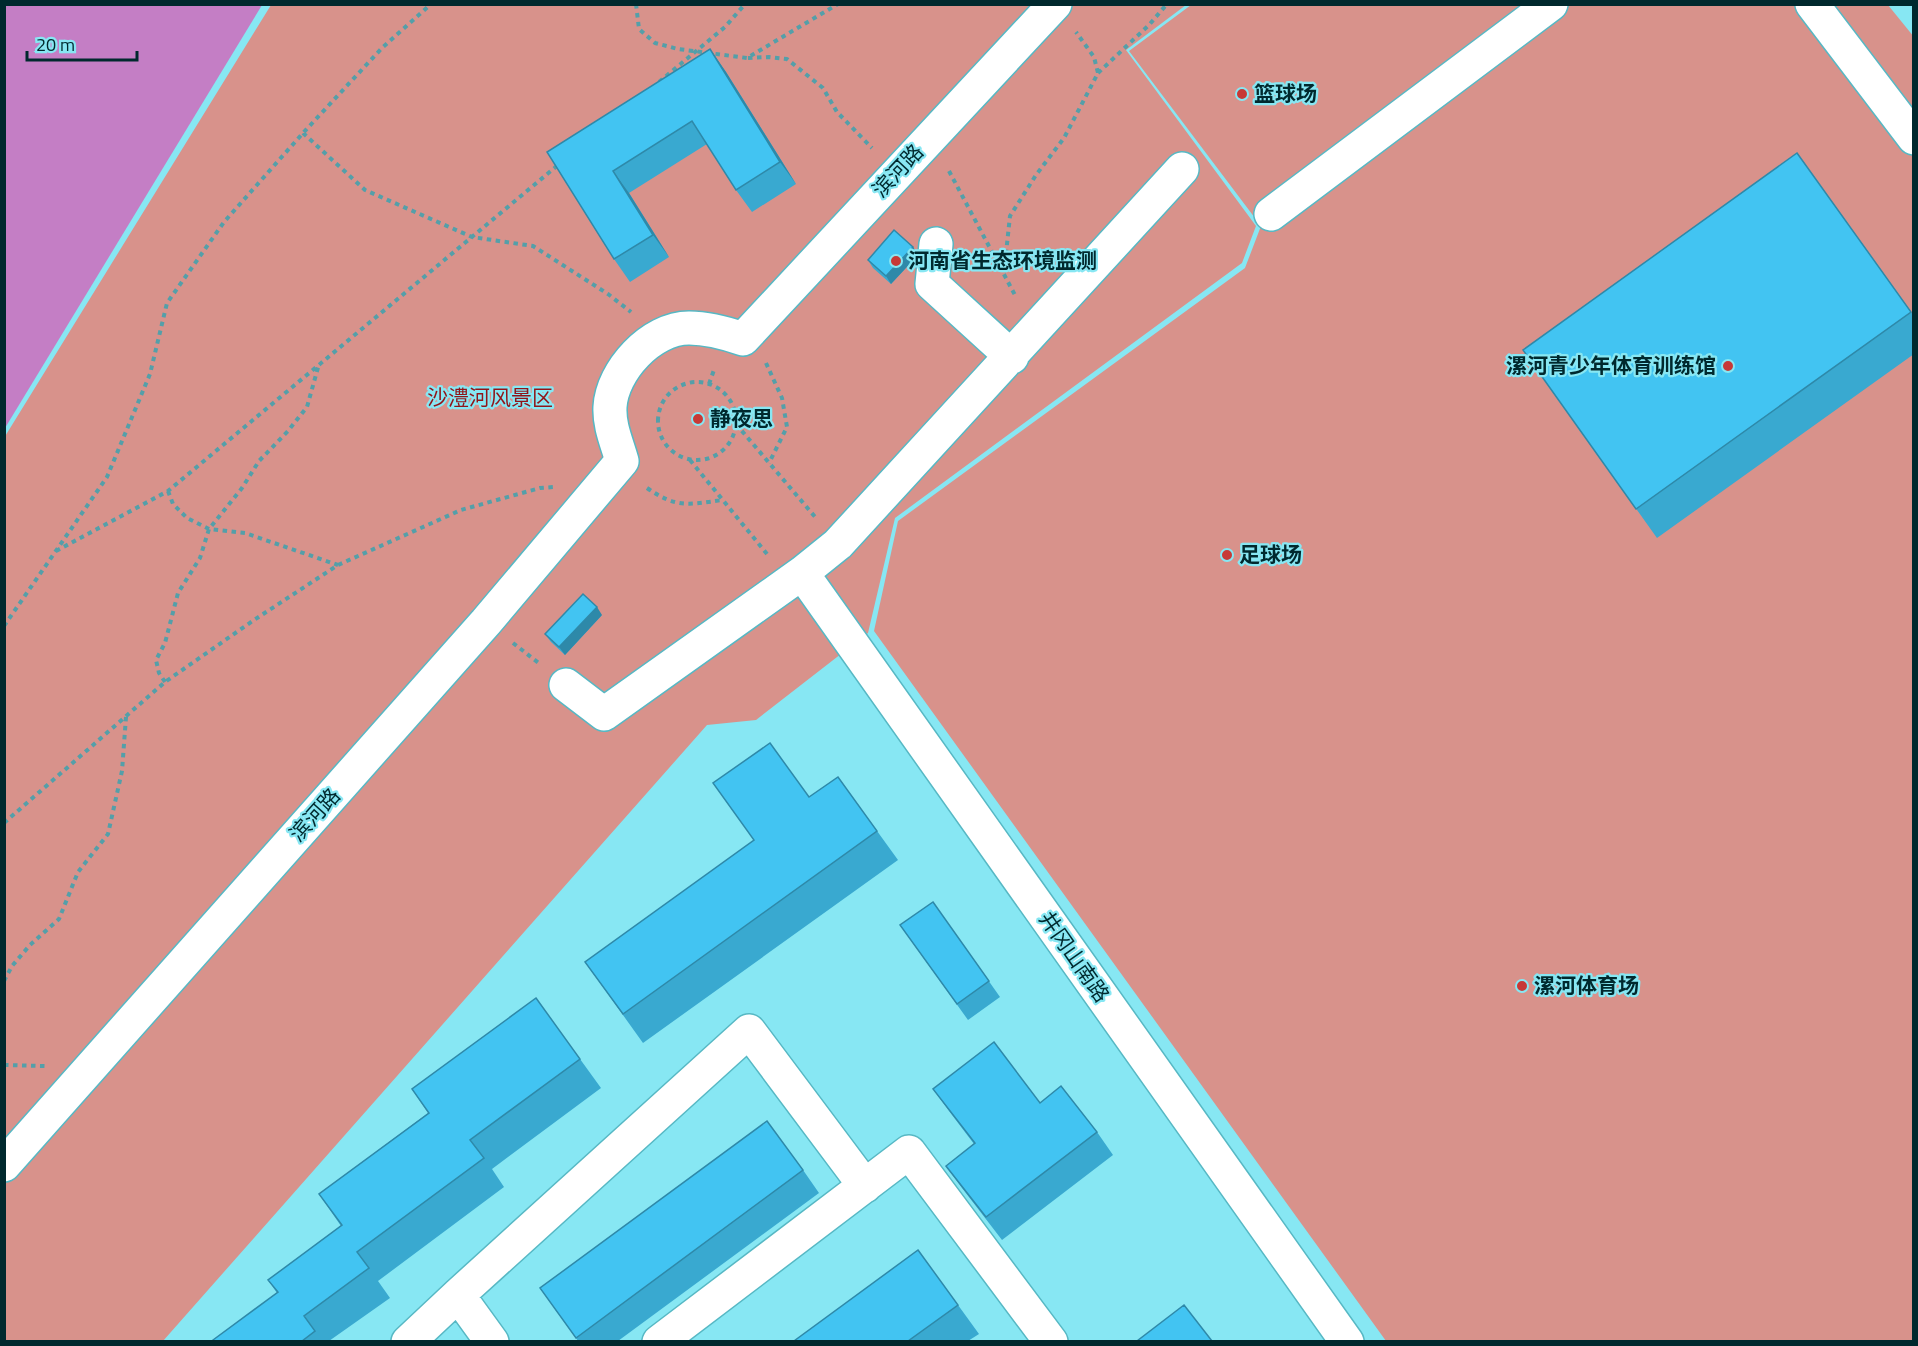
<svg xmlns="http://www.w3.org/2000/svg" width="1918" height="1346" viewBox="0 0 1918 1346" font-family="'Titillium Web','Noto Sans SC',sans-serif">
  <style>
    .green { fill: #d8928b }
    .water { fill: #c47ec5 }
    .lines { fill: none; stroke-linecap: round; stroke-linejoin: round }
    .minor-casing { stroke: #57b8c4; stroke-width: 36 }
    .path { stroke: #549fa9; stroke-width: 4; stroke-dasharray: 4.5 4.5; stroke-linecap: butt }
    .minor { stroke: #fff; stroke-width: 33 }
    .wall { fill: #39a9d0 }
    .shaded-wall { fill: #2e89a9 }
    .building { fill: #42c4f2; stroke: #2e89a9; stroke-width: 1.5 }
    .poi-dot { fill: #c73936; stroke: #87e7f3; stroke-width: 2 }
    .labels { text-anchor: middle; stroke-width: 4.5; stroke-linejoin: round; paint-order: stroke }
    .poi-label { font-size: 21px; font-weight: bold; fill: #00292e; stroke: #87e7f3; text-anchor: start }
    .street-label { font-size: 21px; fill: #00292e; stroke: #87e7f3 }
    .park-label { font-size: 21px; fill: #911418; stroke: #87e7f3 }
  </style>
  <rect width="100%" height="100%" fill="#87e7f3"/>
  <path class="green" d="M271,5H1186L1126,50L1256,226L1242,263L895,518L868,633L756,720L707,725L163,1341H5L4,438Z
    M1191,5H1888L1914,37L1913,1341H1386L874,631L898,521L1245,268L1261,226L1129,51Z"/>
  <path class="water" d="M5,4L262,5L5,428L4,5Z"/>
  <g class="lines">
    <defs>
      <path id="minor" d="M1812,4L1914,138
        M1271,214L1551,4
        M936,244L932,284L1012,357
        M802,573L1347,1342
        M566,685L604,714L802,573L838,544L1182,169
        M4,1165L486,622L622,461C617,443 609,426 610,407C612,371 651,328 689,328C707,328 726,333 743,339L1055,4
        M408,1342L458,1295
        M492,1342L458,1295L749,1031L865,1186
        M659,1342L909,1152L1051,1342"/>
    </defs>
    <use href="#minor" class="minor-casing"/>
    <path class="path" d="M636,4L639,29L655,43L678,49L747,58L838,4
      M748,58L769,57L787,59L823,88L837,112L872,148
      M1098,73L1149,25L1167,4
      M659,82L725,27L745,4
      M303,133L365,190L472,237L533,246L608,294L631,312
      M949,171L1016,297
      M1004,272L1010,216L1036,175L1064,138L1098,73L1094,57L1076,32
      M766,363L782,398L787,427L769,463
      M658 421a39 39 0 1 1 78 0a39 39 0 1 1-78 0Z
      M709,384L715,367
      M736,424L816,518
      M690,460L767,554
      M647,488C676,508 688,505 722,500
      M168,491L173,504L187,518L209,529L245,533L338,565
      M56,551L168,491L558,165
      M4,626L107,477L150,374L167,303L224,222L303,133L382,48L431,4
      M513,643L540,664
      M165,682L159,673L156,660L165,643L178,593L200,558L209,529L242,488L259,461L288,431L307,407L319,364
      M4,823L165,682L254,620L338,565L461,510L540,488L554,487
      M4,981L12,966L30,945L59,919L78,872L108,834L122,771L126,717
      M4,1065L45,1066"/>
    <use href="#minor" class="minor"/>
  </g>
  <path class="wall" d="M710,49L726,72L796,184L752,212L736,190L707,144L629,193L669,257L630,282L614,259L547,152Z
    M1797,153L1914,316V354L1657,538L1523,350Z
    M913,247L918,255L891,284L873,268L868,260Z
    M602,615L565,655L551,642L545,634Z
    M838,777L898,860L643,1043L585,962L754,841L809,797Z
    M933,902L1000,997L968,1020L900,925Z
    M580,1059L601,1088L492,1169L504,1187L378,1281L390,1298L329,1341H214L277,1293L268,1280L341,1226L319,1194L428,1113L412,1089Z
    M933,1089L1040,1103L1097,1132L1113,1155L1002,1240L962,1188L946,1166L974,1144L949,1111Z
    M803,1170L819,1193L618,1341H578L540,1288Z
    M958,1305L979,1334L968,1341H794Z"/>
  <path class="shaded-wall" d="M710,49L726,72L796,184L780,162Z
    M613,171L629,193L669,257L653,235Z
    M913,247L918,255L891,284L886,276Z
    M597,607L602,615L565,655L559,647Z"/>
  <path class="building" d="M710,49L780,162L736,190L692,121L613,171L653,235L614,259L547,152Z
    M1797,153L1911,312L1636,509L1523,350Z
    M894,230L913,247L886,276L868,260Z
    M583,594L597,607L559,647L545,634Z
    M770,743L809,797L838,777L877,831L623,1014L585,962L754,840L713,783Z
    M933,902L989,981L957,1004L900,925Z
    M536,998L580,1059L470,1140L484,1158L357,1252L369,1268L304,1316L315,1331L302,1341H214L213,1340L278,1292L268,1280L342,1225L319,1194L429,1113L412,1089Z
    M994,1042L1040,1103L1061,1086L1097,1132L986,1217L946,1166L975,1143L933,1089Z
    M767,1121L803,1170L576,1338L540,1288Z
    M918,1250L958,1305L908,1341H794Z
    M1184,1305L1212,1341H1137Z"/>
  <g class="poi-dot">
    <circle cx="1242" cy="94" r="6"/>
    <circle cx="896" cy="261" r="6"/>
    <circle cx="1728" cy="366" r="6"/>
    <circle cx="698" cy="419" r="6"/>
    <circle cx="1227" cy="555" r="6"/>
    <circle cx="1522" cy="986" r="6"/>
  </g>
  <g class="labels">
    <g class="poi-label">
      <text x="1254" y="101">篮球场</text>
      <text x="908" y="268">河南省生态环境监测</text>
      <text x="1716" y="373" text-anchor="end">漯河青少年体育训练馆</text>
      <text x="710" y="426">静夜思</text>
      <text x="1239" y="562">足球场</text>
      <text x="1534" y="993">漯河体育场</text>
    </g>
    <g class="street-label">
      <text transform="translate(898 171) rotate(-47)" y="7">滨河路</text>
      <text transform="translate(315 815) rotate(-48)" y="7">滨河路</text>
      <text transform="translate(1074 957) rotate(55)" y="7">井冈山南路</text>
    </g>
    <g class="park-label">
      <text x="490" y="405">沙澧河风景区</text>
    </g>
  </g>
  <rect width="1918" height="1346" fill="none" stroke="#00292e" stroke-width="12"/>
  <path d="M27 51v9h110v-9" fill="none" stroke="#00292e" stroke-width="3"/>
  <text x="36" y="51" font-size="18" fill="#00292e" stroke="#87e7f3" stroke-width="4.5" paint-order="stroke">20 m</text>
</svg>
